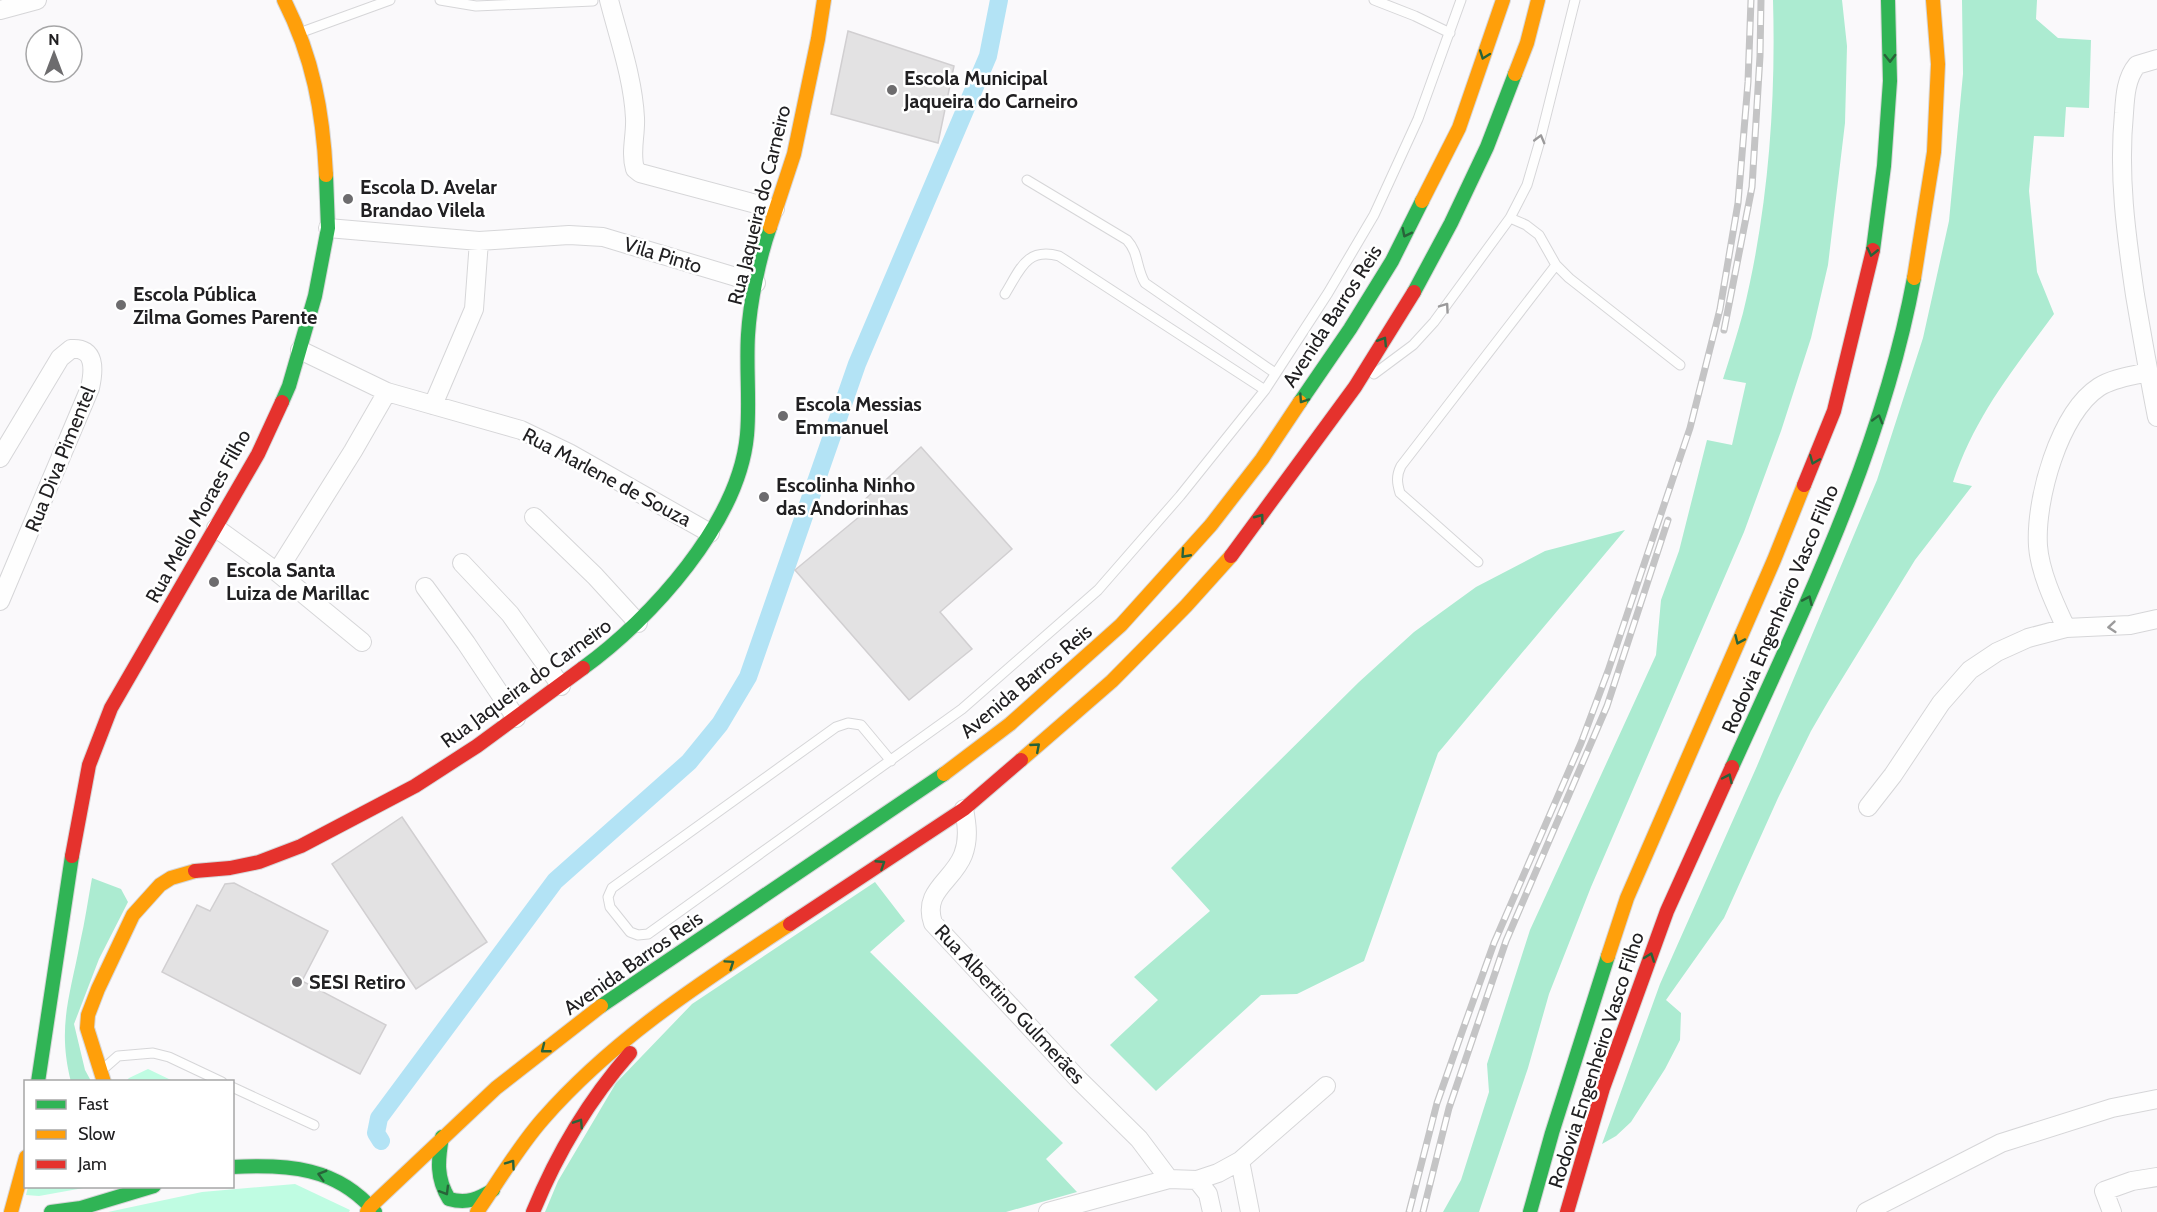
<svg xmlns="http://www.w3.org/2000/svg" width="2157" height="1212" viewBox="0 0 2157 1212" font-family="Cabin,sans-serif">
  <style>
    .green { fill: #bffce2 }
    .forest { fill: #acebd1 }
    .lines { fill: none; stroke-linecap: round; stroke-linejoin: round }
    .canal { stroke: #b3e3f5; stroke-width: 18 }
    .building { fill: #e3e2e3; stroke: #d1cfd1; stroke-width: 1.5 }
    .lane-casing { stroke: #d6d6d8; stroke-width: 11 }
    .street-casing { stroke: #d6d6d8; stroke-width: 20 }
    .fast-casing { stroke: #d6d6d8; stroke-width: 16 }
    .slow-casing { stroke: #d6d6d8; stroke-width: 16 }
    .jam-casing { stroke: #d6d6d8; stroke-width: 16 }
    .lane { stroke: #fefefe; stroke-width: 9 }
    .street { stroke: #fefefe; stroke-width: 18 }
    .fast { stroke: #30b455; stroke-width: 14 }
    .slow { stroke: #ff9f0a; stroke-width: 14 }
    .jam { stroke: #e5322d; stroke-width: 14 }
    .rail-casing { stroke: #c4c4c5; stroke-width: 7 }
    .rail { stroke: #fff; stroke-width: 4.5; stroke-dasharray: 14; stroke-linecap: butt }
    .oneway { stroke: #286339 }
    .oneway2 { stroke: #9b9a9b }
    .poi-dot { fill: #6d6c6e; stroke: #fff; stroke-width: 2 }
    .labels { text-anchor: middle; stroke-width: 5; stroke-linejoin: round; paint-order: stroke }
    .poi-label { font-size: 20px; font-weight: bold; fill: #212022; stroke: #fff; text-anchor: start }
    .street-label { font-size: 20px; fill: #212022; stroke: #fff }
  </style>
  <rect width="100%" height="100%" fill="#faf9fb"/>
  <path class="green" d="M148,1069L173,1081H126L129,1078Z
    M295,1184L350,1210L349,1212H108L202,1192Z
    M28,1187H89L39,1196L26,1195Z"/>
  <path class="forest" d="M1773,0H1842L1847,46L1845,123L1828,265L1811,338L1781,431L1744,532L1591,887L1549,994L1528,1068L1479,1212H1443L1461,1180L1489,1092L1487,1064L1530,930L1656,655L1661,600L1679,551L1707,440L1732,445L1746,383L1723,379C1730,357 1737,335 1743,313C1768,211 1776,105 1773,0Z
    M1962,0H2037L2036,19L2058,38L2091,40L2089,108L2066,107L2064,137L2034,136L2029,191L2037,272L2054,314C2013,370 1975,416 1953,482L1972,486L1915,560L1829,700L1811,731L1778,798L1724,918L1666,1000L1681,1013L1680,1040L1665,1069L1631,1122L1616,1136L1602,1144L1660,984L1757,766L1877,480L1923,338L1949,221L1963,74Z
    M1625,530L1438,753L1364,961L1297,994L1261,995L1156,1091L1110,1045L1158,1000L1134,977L1210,911L1171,868L1359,682L1414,632L1476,587L1545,551Z
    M92,878L121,889L128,902L99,959L74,1024L85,1070L91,1081L71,1082C57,1027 70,996 80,943C85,921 88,900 92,878Z
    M875,882L905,921L870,952L1063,1143L1046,1159L1077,1192L1006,1212H545L558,1181L616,1083L692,1004Z"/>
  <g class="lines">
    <path class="canal" d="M381,1141L376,1133L379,1118L555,881L689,762L720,724L748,677L857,364L988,56L999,0"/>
  </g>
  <path class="building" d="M848,31L954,66L938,143L831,114Z
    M921,447L1012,549L940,612L972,649L909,700L795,570L865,512L859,505Z
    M402,817L487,942L416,989L332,864Z
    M234,883L328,931L302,981L386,1025L360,1074L162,972L197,905L210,911L225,884Z"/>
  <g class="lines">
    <defs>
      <path id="lane" d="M440,0L476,6L593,1
        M1374,0L1415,16L1450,33
        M302,32L390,0
        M1027,180L1127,240C1139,253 1136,268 1145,283L1275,373
        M1510,218L1526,225L1539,235L1556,265L1569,278L1680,365
        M1005,294C1020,270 1026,247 1059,256L1265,390
        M1374,374L1413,345L1434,322L1510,218L1527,185L1539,144L1575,0
        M1478,562L1400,493C1397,483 1396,476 1401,466L1556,265
        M891,761L861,725L848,723L836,727L612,888L608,897L610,907L630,932L638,935L648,934L962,709L1098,590L1180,496L1265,390L1328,293L1374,215L1418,119L1461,0
        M102,1070L118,1056L153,1053L169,1057L222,1082
        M232,1087L314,1125"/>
      <path id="street" d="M609,0C619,39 633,78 635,118C636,135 630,152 635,169L640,173L775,209
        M0,10L37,0
        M2157,59L2137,65C2126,78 2125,97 2124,113C2118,175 2126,234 2135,295C2142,336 2149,376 2157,417
        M328,228L479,241L569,235L603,237L756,283
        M300,350L387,392L521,430L569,453L710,533
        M433,405L474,309L479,241
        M0,458L60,358L71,349C96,347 94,370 90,388L0,601
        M534,517L595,576L638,623
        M216,528L277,572L362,642
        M462,563L510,614L561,686
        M277,572L353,451L387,392
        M425,587L466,643L516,718
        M2066,628C2055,604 2040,573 2038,546C2035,500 2059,413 2099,387C2113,378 2132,376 2148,372
        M1868,807L1893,775L1941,703L1970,670L1997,652L2028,638L2066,628L2130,625L2157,619
        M964,809C967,825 969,839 963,855C953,881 922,891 933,923L1079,1080L1139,1139L1169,1179
        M1240,1161L1250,1212
        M1197,1180L1208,1194L1212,1212
        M1048,1212L1169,1179L1197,1180L1218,1173L1240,1161L1326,1086
        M1866,1212L2001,1143L2112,1108L2157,1099
        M2112,1212L2104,1191L2132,1181L2157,1177"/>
      <path id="fast" d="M1873,250L1884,166L1890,81L1888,0
        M1414,292L1451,223L1487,147L1515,74
        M282,402L289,386L315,296L328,228L326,175
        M1300,402L1350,329L1392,261L1422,201
        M583,668C651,619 739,522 747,435C750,402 746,368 748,335C750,302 759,258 770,227
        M1732,767C1804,608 1882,451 1914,278
        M601,1006L944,774
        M38,1082L72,856
        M442,1137C438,1160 436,1178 449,1199C467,1204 478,1199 493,1190
        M232,1167C288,1164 337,1167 375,1212
        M51,1212L81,1208L154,1186
        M1530,1212L1552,1133L1608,956"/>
      <path id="slow" d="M284,0C313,57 323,112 326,175
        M1515,74L1527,43L1538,0
        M1422,201L1459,128L1503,0
        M770,227L794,154L818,39L824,0
        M1914,278L1934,152L1938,64L1933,0
        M1021,760L1112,681L1186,606L1231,556
        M944,774L1010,724L1121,625L1211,525L1262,459L1300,402
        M1608,956L1627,898L1774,560L1804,485
        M104,1082L87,1028L88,1015L98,989L133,915L160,885L171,878L195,871
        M11,1212L26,1157
        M367,1212L371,1206L496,1088L601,1006
        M477,1212C498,1182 519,1146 543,1119C613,1039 702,982 790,924"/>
      <path id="jam" d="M1804,485L1834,411L1873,250
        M1231,556L1355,387L1414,292
        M72,856L89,765L111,708L258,454L282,402
        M195,871L230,868L259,862L301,846L415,786L477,746L583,668
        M790,924L964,809L1021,760
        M533,1212C557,1153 588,1101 630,1053
        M1567,1212L1603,1088L1667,911L1732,767"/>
    </defs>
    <use href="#lane" class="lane-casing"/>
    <use href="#street" class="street-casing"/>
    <use href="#fast" class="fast-casing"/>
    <use href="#slow" class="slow-casing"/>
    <use href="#jam" class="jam-casing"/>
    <use href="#lane" class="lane"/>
    <use href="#street" class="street"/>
    <use href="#fast" class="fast"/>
    <use href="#slow" class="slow"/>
    <use href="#jam" class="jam"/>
    <defs>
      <path id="rail" d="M1724,330L1752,187L1760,56L1761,0
        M1409,1212L1437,1103L1462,1032L1494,943L1581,743L1608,671L1690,428L1720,309L1738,203L1748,82L1751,0
        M1423,1212L1449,1108L1506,941L1607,706L1668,520"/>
    </defs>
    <use href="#rail" class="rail-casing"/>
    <use href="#rail" class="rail"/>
  </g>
  <defs><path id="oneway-chevron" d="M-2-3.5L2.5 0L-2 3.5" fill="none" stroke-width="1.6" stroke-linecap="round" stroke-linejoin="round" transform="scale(1.5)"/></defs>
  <g class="oneway">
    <use href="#oneway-chevron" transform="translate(1484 55) rotate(110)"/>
    <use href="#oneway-chevron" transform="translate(1890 58) rotate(89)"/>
    <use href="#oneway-chevron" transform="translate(1406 233) rotate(117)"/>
    <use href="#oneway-chevron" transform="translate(1872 252) rotate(103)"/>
    <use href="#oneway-chevron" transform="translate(1383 341) rotate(-58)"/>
    <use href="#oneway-chevron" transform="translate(1303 399) rotate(124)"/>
    <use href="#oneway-chevron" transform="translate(1878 419) rotate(-74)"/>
    <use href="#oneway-chevron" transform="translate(1814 460) rotate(112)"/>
    <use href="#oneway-chevron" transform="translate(1260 518) rotate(-53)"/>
    <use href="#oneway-chevron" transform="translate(1185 554) rotate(132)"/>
    <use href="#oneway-chevron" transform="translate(1808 600) rotate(-66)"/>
    <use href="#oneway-chevron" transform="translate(1739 640) rotate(114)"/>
    <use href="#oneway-chevron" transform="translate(1036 747) rotate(-41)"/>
    <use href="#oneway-chevron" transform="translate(1728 778) rotate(-65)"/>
    <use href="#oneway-chevron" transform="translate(881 864) rotate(-33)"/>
    <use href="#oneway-chevron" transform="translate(1650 957) rotate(-70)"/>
    <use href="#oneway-chevron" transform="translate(730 964) rotate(-34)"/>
    <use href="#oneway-chevron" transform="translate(545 1049) rotate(142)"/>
    <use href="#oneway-chevron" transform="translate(579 1123) rotate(-57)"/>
    <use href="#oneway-chevron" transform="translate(511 1164) rotate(-55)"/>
    <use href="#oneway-chevron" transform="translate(322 1175) rotate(-164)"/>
    <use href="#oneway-chevron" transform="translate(445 1191) rotate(59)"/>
  </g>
  <g class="oneway2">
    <use href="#oneway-chevron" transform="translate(1540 139) rotate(-75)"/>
    <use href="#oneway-chevron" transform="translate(1445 307) rotate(-55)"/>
    <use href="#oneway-chevron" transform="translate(2112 627) rotate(175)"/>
  </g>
  <g class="poi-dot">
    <circle cx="892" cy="90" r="6"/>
    <circle cx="348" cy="199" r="6"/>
    <circle cx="121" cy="305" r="6"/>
    <circle cx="783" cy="416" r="6"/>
    <circle cx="764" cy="497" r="6"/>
    <circle cx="214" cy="582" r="6"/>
    <circle cx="297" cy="982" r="6"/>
  </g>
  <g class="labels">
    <g class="poi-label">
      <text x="904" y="85">Escola Municipal<tspan x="904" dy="23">Jaqueira do Carneiro</tspan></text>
      <text x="360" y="194">Escola D. Avelar<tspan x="360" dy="23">Brandao Vilela</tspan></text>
      <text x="133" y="301">Escola Pública<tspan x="133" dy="23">Zilma Gomes Parente</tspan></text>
      <text x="795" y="411">Escola Messias<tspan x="795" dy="23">Emmanuel</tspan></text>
      <text x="776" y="492">Escolinha Ninho<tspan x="776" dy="23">das Andorinhas</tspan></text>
      <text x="226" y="577">Escola Santa<tspan x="226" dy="23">Luiza de Marillac</tspan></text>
      <text x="309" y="989">SESI Retiro</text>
    </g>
    <g class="street-label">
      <text transform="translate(759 205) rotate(-76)" y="7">Rua Jaqueira do Carneiro</text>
      <text transform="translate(663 255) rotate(17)" y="7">Vila Pinto</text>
      <text transform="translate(1332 316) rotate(-57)" y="7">Avenida Barros Reis</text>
      <text transform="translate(60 459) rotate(-68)" y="7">Rua Diva Pimentel</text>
      <text transform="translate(607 477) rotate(28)" y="7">Rua Marlene de Souza</text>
      <text transform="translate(198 516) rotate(-61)" y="7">Rua Mello Moraes Filho</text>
      <text transform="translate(1780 609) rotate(-67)" y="7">Rodovia Engenheiro Vasco Filho</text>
      <text transform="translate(1026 681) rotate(-40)" y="7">Avenida Barros Reis</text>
      <text transform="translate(526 683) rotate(-36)" y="7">Rua Jaqueira do Carneiro</text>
      <text transform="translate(633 963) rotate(-35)" y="7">Avenida Barros Reis</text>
      <text transform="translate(1010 1004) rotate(47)" y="7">Rua Albertino Gulmerães</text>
      <text transform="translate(1596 1060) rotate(-72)" y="7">Rodovia Engenheiro Vasco Filho</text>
    </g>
  </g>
  <rect x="24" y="1080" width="210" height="108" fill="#ffffff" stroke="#a6a6a7" stroke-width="1.5"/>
  <rect x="36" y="1100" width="30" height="9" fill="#30b455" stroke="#a6a6a7" stroke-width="1.5"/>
  <text x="78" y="1110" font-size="18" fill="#212022">Fast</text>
  <rect x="36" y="1130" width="30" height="9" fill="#ff9f0a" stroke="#a6a6a7" stroke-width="1.5"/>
  <text x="78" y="1140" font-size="18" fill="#212022">Slow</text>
  <rect x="36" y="1160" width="30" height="9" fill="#e5322d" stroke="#a6a6a7" stroke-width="1.5"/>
  <text x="78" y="1170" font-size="18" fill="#212022">Jam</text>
  <g transform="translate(54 54)"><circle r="28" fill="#ffffff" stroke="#a6a6a7" stroke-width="1.5"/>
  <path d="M0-4.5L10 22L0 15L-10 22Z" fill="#6d6c6e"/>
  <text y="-9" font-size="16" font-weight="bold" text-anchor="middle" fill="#212022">N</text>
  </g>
</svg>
